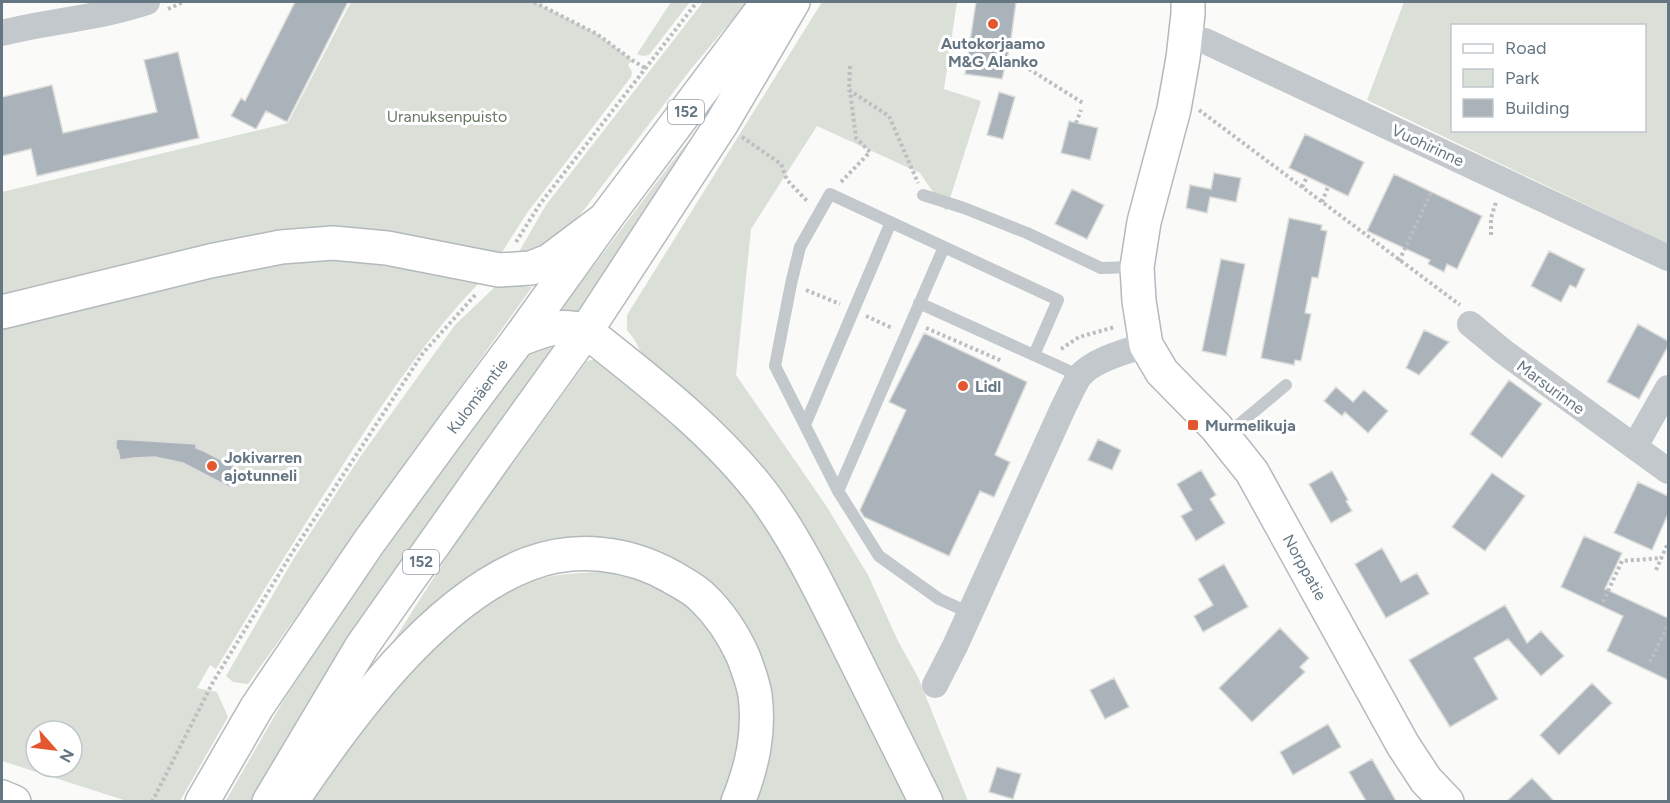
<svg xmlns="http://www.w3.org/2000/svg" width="1670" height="803" viewBox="0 0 1670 803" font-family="Figtree,sans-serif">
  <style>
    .green { fill: #dadfd7; fill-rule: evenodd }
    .building { fill: #aab3b9; stroke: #dcdcda; stroke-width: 1.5 }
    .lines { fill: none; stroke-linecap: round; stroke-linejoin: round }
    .secondary-casing { stroke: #b3babf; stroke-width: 36 }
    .primary-casing { stroke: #b5babe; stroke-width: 36 }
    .highway-casing { stroke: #b4b9bd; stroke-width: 36 }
    .path { stroke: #bbbfc2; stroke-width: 4; stroke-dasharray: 3 3; stroke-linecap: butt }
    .lane { stroke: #c3c8cc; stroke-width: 12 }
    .street { stroke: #c3c8cc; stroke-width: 26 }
    .secondary { stroke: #fff; stroke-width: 33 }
    .primary { stroke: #fff; stroke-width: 33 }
    .highway { stroke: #fff; stroke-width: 33 }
    .poi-dot { fill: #e4572e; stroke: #fff; stroke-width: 2 }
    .labels { text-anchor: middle; stroke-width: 6; stroke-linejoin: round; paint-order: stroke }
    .shield { fill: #fff; stroke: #939fa8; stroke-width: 1.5 }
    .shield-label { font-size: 15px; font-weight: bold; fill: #657683 }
    .poi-label { font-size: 16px; font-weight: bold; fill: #657683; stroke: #fff; text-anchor: start }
    .park-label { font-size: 16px; fill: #687a64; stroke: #fff }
    .street-label { font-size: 16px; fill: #657683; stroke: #fff }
  </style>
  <rect width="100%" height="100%" fill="#fafaf8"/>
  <path class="green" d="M351,2H534L597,34L632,60L628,65L632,72L631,77L527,213L499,257L425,241L2,301V192L288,123Z
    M671,2H690L649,55L643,56L637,54Z
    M703,2H747L691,69L583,211L556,241L516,257L546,205Z
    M822,2H957L944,89L981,101L946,211L920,173L817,126L751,229L736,375L827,507L868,575L898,641L918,677L968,801H940L850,625L645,360L634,339L627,330V315Z
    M1404,2H1668V244L1367,100ZM1452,26H1644V130H1452Z
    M703,123L582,314L560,315L565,304L672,162Z
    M335,251L440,270L460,281L479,283C425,339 383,403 341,468C298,534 257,601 216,669L210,665L197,688L217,692L228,717L180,801H127L2,761V326L239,267ZM36,731H72V767H36Z
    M498,284L532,287L248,684L233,682L226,676L294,558L360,457L455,325Z
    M544,343H556L552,354L256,801L225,802L282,703L353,595L517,365Z
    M599,358L722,462L769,522L917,801H749L769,726L701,577L661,552L635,544L564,540L360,694L460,536L587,361Z
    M621,571L651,584L678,599L710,628L735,661L746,717L724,801L311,802C357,734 406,665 471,615C480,607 490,598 500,592C537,573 580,573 621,571Z"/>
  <path class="building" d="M295,2H348L287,122L266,111L256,129L231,116L241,98L245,101Z
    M976,2H1016L1010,46L1002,79L965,74Z
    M178,52L199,138L37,176L31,149L2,156V97L52,85L63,133L157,112L144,60Z
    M999,92L1015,97L1003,139L987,135Z
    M1069,121L1098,128L1090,160L1061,153Z
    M1305,134L1364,162L1348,196L1289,168Z
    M1214,173L1241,178L1236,202L1210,197L1207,213L1186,208L1190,185L1211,189Z
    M1394,174L1482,216L1457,269L1447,264L1444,272L1428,264L1430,260L1367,231Z
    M1072,189L1104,205L1087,239L1055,224Z
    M1289,218L1322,225L1321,230L1327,231L1318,278L1312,277L1305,313L1311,314L1301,361L1295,360L1294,365L1261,358Z
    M1549,251L1585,269L1576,288L1570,285L1561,302L1531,286Z
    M1221,259L1245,264L1226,356L1202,351Z
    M1638,324L1668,341V346L1639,399L1607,382Z
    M1424,330L1449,342L1419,375L1406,368Z
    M924,333L1027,382L995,455L1010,462L994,497L980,491L949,556L864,517L860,510L906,410L889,402Z
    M1509,380L1542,404L1502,458L1470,434Z
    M1336,387L1353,402L1364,390L1388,411L1368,433L1345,412L1342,416L1324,401Z
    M118,439L196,444V448L204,451L240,470L231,488L183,463L155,457L134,458L120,460L118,450L116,449V441Z
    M1098,439L1121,450L1112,470L1088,460Z
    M1201,470L1216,495L1210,499L1225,523L1196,541L1181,516L1192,510L1177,484Z
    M1332,471L1348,500L1346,501L1352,511L1331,523L1309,484Z
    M1492,473L1525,496L1485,551L1452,527Z
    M1638,482L1668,496V514L1652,550L1614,533Z
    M1584,536L1622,553L1605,589L1668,618V680L1607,651L1623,616L1561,587Z
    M1382,548L1401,582L1417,573L1429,594L1386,618L1355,564Z
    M1224,564L1248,607L1203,632L1194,616L1213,605L1198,579Z
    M1505,605L1527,643L1541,631L1564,656L1541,676L1508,639L1474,658L1498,699L1450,727L1409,660Z
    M1280,628L1309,658L1300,667L1305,672L1252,722L1219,688Z
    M1114,678L1129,707L1105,719L1090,690Z
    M1592,683L1612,703L1559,755L1540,735Z
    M1328,724L1341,747L1293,775L1280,752Z
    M1372,759L1396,801H1366L1349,772Z
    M997,767L1021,774L1013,799L989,792Z
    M1532,778L1554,801H1507Z"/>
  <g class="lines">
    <defs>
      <path id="secondary" d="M1188,2V14L1183,58L1174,109L1144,222L1137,267L1139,301L1146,345L1162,372L1216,427L1252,472L1403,745L1426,780L1447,802"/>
      <path id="primary" d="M202,802L257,707L369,542L453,427L518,340L605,219L768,2
        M269,802L362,646L496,456L586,331L722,123L793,2"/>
      <path id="highway" d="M2,312L210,261L281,247L333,243L387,248L499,270L531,268L549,261L605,219
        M518,340C544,330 558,323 586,331C650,382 715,431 765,497C797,541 821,591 845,639C872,693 899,747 926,802
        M2,797L14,802
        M291,802C347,719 432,601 528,564C576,546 628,552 672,577C682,583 694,589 702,597C720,614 733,634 743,656C748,669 753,682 755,695C760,733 752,767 738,802"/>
    </defs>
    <use href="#secondary" class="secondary-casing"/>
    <use href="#primary" class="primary-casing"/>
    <use href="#highway" class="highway-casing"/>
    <path class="path" d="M534,2L597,34L632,60L645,68
      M168,9L183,2
      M1010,46L1032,44
      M850,66L849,90L889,116L918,183
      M1029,69L1083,103
      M1199,110L1460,305
      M1076,123L1081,110
      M742,137L781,164L787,180L808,202
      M841,182L870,152L856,138L850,90
      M1302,187L1307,177
      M1322,202L1328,187
      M1491,235V218L1496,202
      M516,242L540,204L697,2
      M1399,261L1431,193
      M806,290L840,304
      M866,316L892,328
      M926,328L1002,361
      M1061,349L1079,337L1115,327
      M1656,570L1668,543
      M1603,602L1622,561L1662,558
      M1650,662L1668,625
      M152,802L213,682L292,553L423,353L477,293"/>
    <path class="lane" d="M923,195L964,208L1027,233L1101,268L1135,267
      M919,303L1080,376
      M805,425L891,222
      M1225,436L1286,385
      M838,491L944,247
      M970,613L939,599L879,556L838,491L775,366L791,284L800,247L830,194L1058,300L1034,355"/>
    <path class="street" d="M2,33C49,21 100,18 147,2
      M1185,39L1205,41L1668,258
      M1470,324L1504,352L1668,471
      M1635,446L1668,388
      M935,685L955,646L1064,406C1069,397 1073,386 1079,377C1092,360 1127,351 1146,345"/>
    <use href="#secondary" class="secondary"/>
    <use href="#primary" class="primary"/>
    <use href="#highway" class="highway"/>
  </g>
  <g class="poi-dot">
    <circle cx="993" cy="24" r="6"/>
    <circle cx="963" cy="386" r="6"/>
    <rect x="1187" y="419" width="12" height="12" rx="3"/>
    <circle cx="212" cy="466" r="6"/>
  </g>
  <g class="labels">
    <g class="shield">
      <rect x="668" y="100" width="36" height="24" rx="4.5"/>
      <rect x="403" y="550" width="36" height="24" rx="4.5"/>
    </g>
    <g class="shield-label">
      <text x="686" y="117">152</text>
      <text x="421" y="567">152</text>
    </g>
    <g class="poi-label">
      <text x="993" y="49" text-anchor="middle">Autokorjaamo<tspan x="993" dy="18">M&amp;G Alanko</tspan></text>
      <text x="975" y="392">Lidl</text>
      <text x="1205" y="431">Murmelikuja</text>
      <text x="224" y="463">Jokivarren<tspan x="224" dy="18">ajotunneli</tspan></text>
    </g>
    <g class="park-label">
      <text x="447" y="122">Uranuksenpuisto</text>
    </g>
    <g class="street-label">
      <text transform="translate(1428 145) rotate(25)" y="6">Vuohirinne</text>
      <text transform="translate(1551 387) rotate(36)" y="6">Marsurinne</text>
      <text transform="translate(477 396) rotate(-53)" y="6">Kulomäentie</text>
      <text transform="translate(1305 567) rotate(61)" y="6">Norppatie</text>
    </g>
  </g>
  <rect width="1670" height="803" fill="none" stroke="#657683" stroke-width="6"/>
  <rect x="1451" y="24" width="195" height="108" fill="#ffffff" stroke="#c1c8cd" stroke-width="1.5"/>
  <rect x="1463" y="44" width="30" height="9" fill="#ffffff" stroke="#c1c8cd" stroke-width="1.5"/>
  <text x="1505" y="54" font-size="18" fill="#657683">Road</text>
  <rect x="1463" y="69" width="30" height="18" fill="#dadfd7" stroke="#c1c8cd" stroke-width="1.5"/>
  <text x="1505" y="84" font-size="18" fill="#657683">Park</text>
  <rect x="1463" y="99" width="30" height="18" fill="#aab3b9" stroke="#c1c8cd" stroke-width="1.5"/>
  <text x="1505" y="114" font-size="18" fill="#657683">Building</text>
  <g transform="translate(54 749) rotate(118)"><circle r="28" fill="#ffffff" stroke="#c1c8cd" stroke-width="1.5"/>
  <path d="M0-4.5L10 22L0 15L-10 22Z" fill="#e4572e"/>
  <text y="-9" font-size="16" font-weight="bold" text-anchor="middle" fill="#657683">N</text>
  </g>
</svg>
